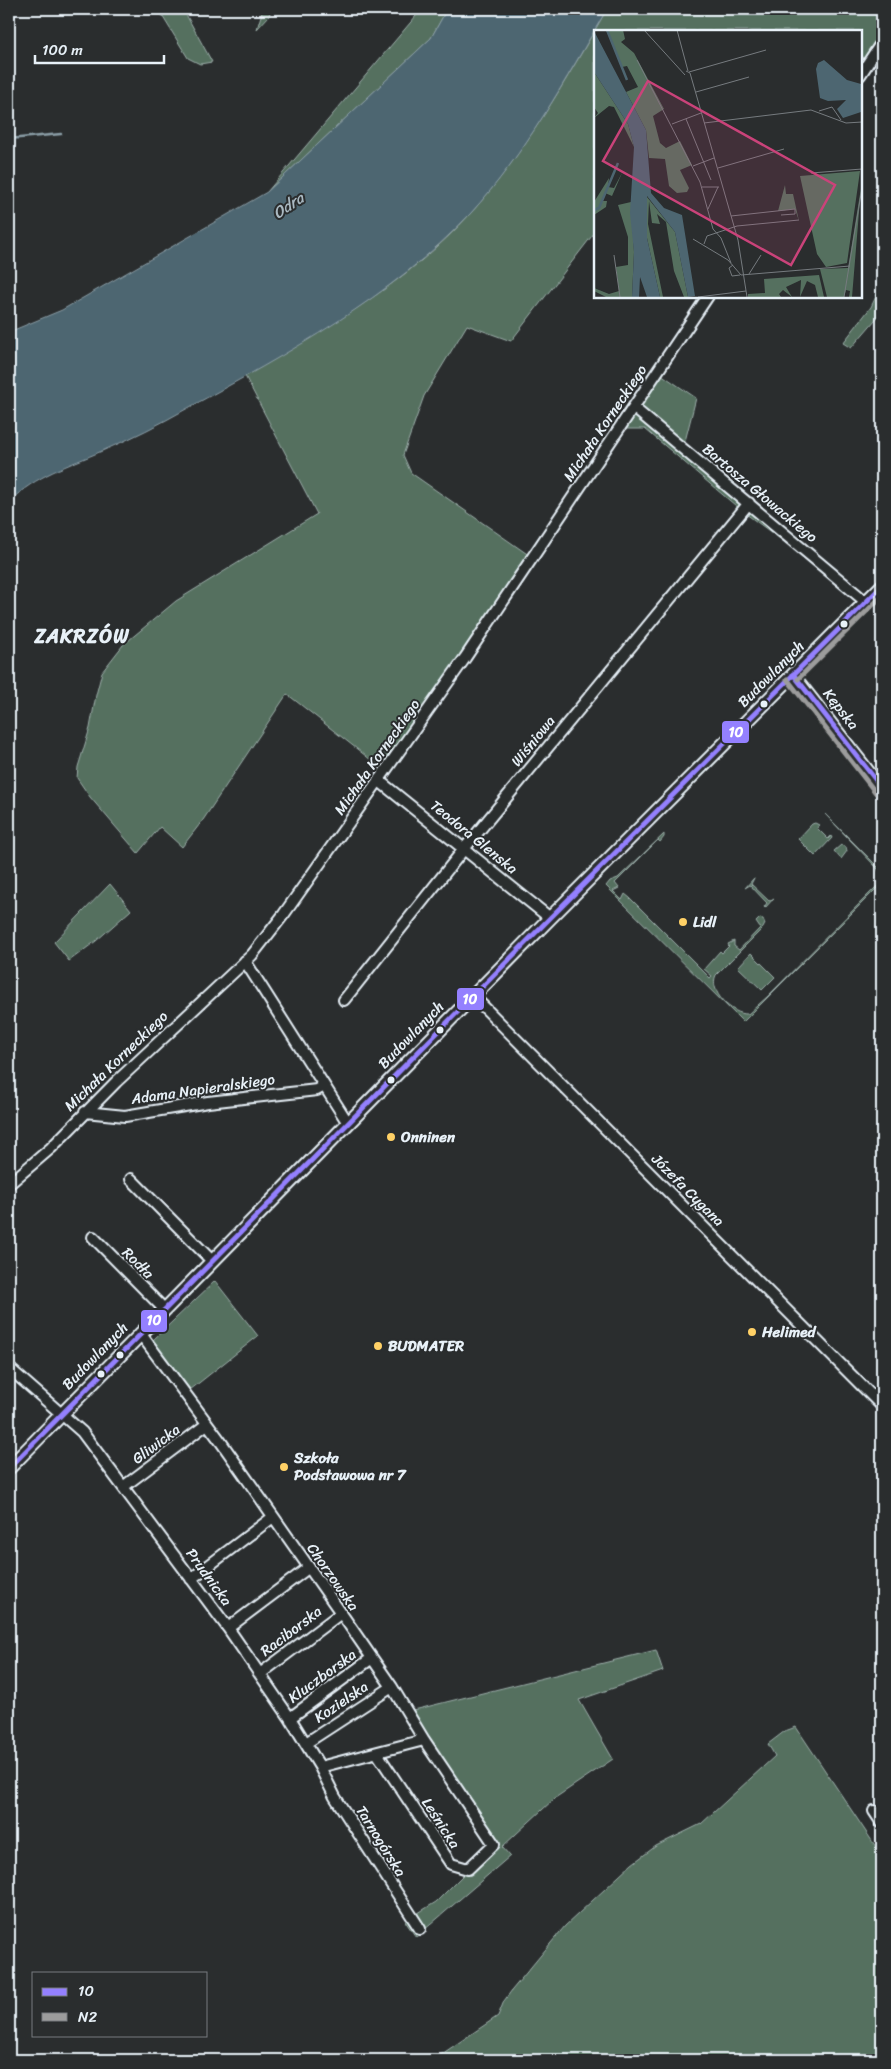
<svg xmlns="http://www.w3.org/2000/svg" width="891" height="2069" viewBox="0 0 891 2069" font-family="Sriracha,sans-serif">
  <style>
    .green { fill: #55705f; stroke: #9eb0ac }
    .water { fill: #4d6671; stroke: #8b9ea7 }
    .lines { fill: none; stroke-linecap: round; stroke-linejoin: round }
    .stream { stroke: #8b9ea7; stroke-width: 2.5 }
    .minor-casing { stroke: #e8f1f8; stroke-width: 14 }
    .major-casing { stroke: #e8f1f8; stroke-width: 16 }
    .minor { stroke: #2a2d2e; stroke-width: 10 }
    .major { stroke: #2a2d2e; stroke-width: 12 }
    .bus-1-casing { stroke: #2a2d2e; stroke-width: 9 }
    .bus-2-casing { stroke: #2a2d2e; stroke-width: 9 }
    .bus-1 { stroke: #9480ff; stroke-width: 5 }
    .bus-2 { stroke: #9c9c9c; stroke-width: 5 }
    .bus-dot { fill: #e8f1f8; stroke: #2a2d2e; stroke-width: 2 }
    .poi-dot { fill: #ffd166; stroke: #2a2d2e; stroke-width: 2 }
    .labels { text-anchor: middle; stroke-width: 4; stroke-linejoin: round; paint-order: stroke }
    .street-label { font-size: 15px; fill: #e8f1f8; stroke: #2a2d2e }
    .poi-label { font-size: 15px; font-weight: bold; fill: #e8f1f8; stroke: #2a2d2e; text-anchor: start }
    .water-label { font-size: 16px; font-style: italic; fill: #aab9c2; stroke: #2a2d2e }
    .district-label { font-size: 20px; font-weight: bold; letter-spacing: 1px; fill: #e8f1f8; stroke: #2a2d2e }
    .inset-river { fill: none; stroke: #4d6671; stroke-width: 2.5 }
    .inset-road { fill: none; stroke: #767b7f; stroke-width: 1 }
    .view { fill: #ca437a; fill-opacity: 0.15; stroke: #ca437a; stroke-width: 2.5 }
    .inset-edge { fill: none; stroke: #e8f1f8; stroke-width: 2.5 }
    .line-badge { stroke: #2a2d2e; stroke-width: 2 }
    .badge-label { font-size: 14px; text-anchor: middle; font-weight: bold; fill: #fff }
  </style>
  <rect width="100%" height="100%" fill="#2a2d2e"/>
  <filter id="ink" filterUnits="userSpaceOnUse"><feTurbulence type="fractalNoise" baseFrequency=".02" numOctaves="2"/><feDisplacementMap in="SourceGraphic" scale="10" xChannelSelector="R" yChannelSelector="G"/><feConvolveMatrix kernelMatrix="1 2 1 2 8 2 1 2 1" color-interpolation-filters="sRGB"/></filter>
  <g filter="url(#ink)">
    <path class="green" d="M158,9H183L212,62L200,64L188,58Z
      M263,9H271L269,16L257,29Z
      M419,9H447L431,38L267,192L416,16Z
      M607,9H882V42L860,75V31H595V232L511,341L467,325L424,396L403,455L411,473L533,558L385,771L287,694L203,820L182,847L160,827L138,853L90,797L77,778L78,767L90,728L96,695L102,672L123,645L176,601L317,514L245,376C324,330 409,282 471,213C526,151 566,80 607,9Z
      M882,284V312L851,348L843,343L871,307Z
      M658,372L696,398L683,449L866,602L742,511L645,429H619Z
      M825,814L882,871V883L743,1022L606,886L610,881L618,878L664,834V837L660,842L658,840L615,883L619,888L613,891L622,900L625,894L630,898L710,978L712,976L704,969L720,951L722,953L729,946L728,944L734,941V946L739,950L760,928L756,922L760,918L763,919L765,924L763,928L716,975C708,991 732,1015 748,1014L767,997L880,883L881,875L878,869Z
      M815,823L819,825L817,828L828,839L831,836L832,838L815,856L798,839L812,824Z
      M841,845L846,847L847,851L841,859L834,851Z
      M754,878L751,884L769,901L774,898L765,908L764,907L767,903L750,885L745,888Z
      M110,884L131,910L96,941L69,961L54,942Z
      M751,953L775,977L762,990L738,967Z
      M215,1281L258,1336L190,1390L153,1340Z
      M656,1650L663,1671L579,1700L613,1759L555,1798L502,1847L510,1856L416,1937L405,1921L436,1902L494,1844L406,1711L418,1709Z
      M796,1727L882,1856V2060H433L498,2016L504,2001L512,1990L565,1926L632,1864L656,1846L701,1824L775,1756L768,1744L785,1731Z"/>
    <path class="water" d="M447,9H607C565,80 526,153 470,214C392,297 287,354 188,408C160,424 132,438 102,451C68,466 36,475 9,502V332L62,310L267,192L431,38Z"/>
    <g class="lines">
      <path class="stream" d="M9,139L61,134"/>
      <defs>
        <path id="minor" d="M860,75L882,42
          M634,408L866,602
          M793,674L882,788
          M378,780L550,918
          M245,961L348,1123
          M473,996L882,1406
          M344,1000L464,849L749,503
          M85,1112L125,1116L208,1102L317,1090L324,1086
          M131,1179L212,1261
          M9,1184L51,1148L116,1082L252,955L284,914L465,658L708,296
          M93,1237L164,1309
          M140,1333L221,1442L341,1613L392,1687L424,1740L494,1844L468,1869L451,1864L377,1753
          M9,1368L82,1432L228,1628L290,1718L320,1767L335,1797L420,1929
          M123,1487L207,1424
          M191,1579L273,1517
          M228,1628L308,1568
          M260,1674L341,1613
          M290,1718L372,1658
          M306,1743L392,1687
          M320,1767L424,1740
          M874,1811L882,1823"/>
        <path id="major" d="M9,1468L550,918L882,586"/>
      </defs>
      <use href="#minor" class="minor-casing"/>
      <use href="#major" class="major-casing"/>
      <use href="#minor" class="minor"/>
      <use href="#major" class="major"/>
      <defs>
        <path id="bus-1" d="M793,674L882,788
          M9,1468L550,918L882,586"/>
        <path id="bus-2" d="M787,679L876,793
          M798,679L882,596"/>
      </defs>
      <use href="#bus-1" class="bus-1-casing"/>
      <use href="#bus-2" class="bus-2-casing"/>
      <use href="#bus-1" class="bus-1"/>
      <use href="#bus-2" class="bus-2"/>
    </g>
  </g>
  <g class="bus-dot">
    <circle cx="844" cy="624" r="4.5"/>
    <circle cx="764" cy="704" r="4.5"/>
    <circle cx="440" cy="1030" r="4.5"/>
    <circle cx="391" cy="1080" r="4.5"/>
    <circle cx="120" cy="1355" r="4.5"/>
    <circle cx="101" cy="1374" r="4.5"/>
  </g>
  <g class="poi-dot">
    <circle cx="683" cy="922" r="5"/>
    <circle cx="391" cy="1137" r="5"/>
    <circle cx="752" cy="1332" r="5"/>
    <circle cx="378" cy="1346" r="5"/>
    <circle cx="284" cy="1467" r="5"/>
  </g>
  <g class="labels">
    <g class="street-label">
      <text transform="translate(605 423) rotate(-56)" y="5">Michała Korneckiego</text>
      <text transform="translate(760 493) rotate(40)" y="5">Bartosza Głowackiego</text>
      <text transform="translate(771 674) rotate(-45)" y="5">Budowlanych</text>
      <text transform="translate(841 709) rotate(52)" y="5">Kępska</text>
      <text transform="translate(533 741) rotate(-51)" y="5">Wiśniowa</text>
      <text transform="translate(377 757) rotate(-55)" y="5">Michała Korneckiego</text>
      <text transform="translate(474 837) rotate(39)" y="5">Teodora Glenska</text>
      <text transform="translate(411 1035) rotate(-46)" y="5">Budowlanych</text>
      <text transform="translate(116 1061) rotate(-44)" y="5">Michała Korneckiego</text>
      <text transform="translate(203 1089) rotate(-8)" y="5">Adama Napieralskiego</text>
      <text transform="translate(688 1190) rotate(45)" y="5">Józefa Cygana</text>
      <text transform="translate(138 1263) rotate(45)" y="5">Rodła</text>
      <text transform="translate(95 1356) rotate(-46)" y="5">Budowlanych</text>
      <text transform="translate(156 1444) rotate(-37)" y="5">Gliwicka</text>
      <text transform="translate(209 1577) rotate(54)" y="5">Prudnicka</text>
      <text transform="translate(333 1577) rotate(55)" y="5">Chorzowska</text>
      <text transform="translate(291 1631) rotate(-37)" y="5">Raciborska</text>
      <text transform="translate(322 1676) rotate(-36)" y="5">Kluczborska</text>
      <text transform="translate(341 1702) rotate(-34)" y="5">Kozielska</text>
      <text transform="translate(441 1823) rotate(57)" y="5">Leśnicka</text>
      <text transform="translate(381 1841) rotate(58)" y="5">Tarnogórska</text>
    </g>
    <g class="poi-label">
      <text x="693" y="927">Lidl</text>
      <text x="401" y="1142">Onninen</text>
      <text x="762" y="1337">Helimed</text>
      <text x="388" y="1351">BUDMATER</text>
      <text x="294" y="1463">Szkoła<tspan x="294" dy="17">Podstawowa nr 7</tspan></text>
    </g>
    <g class="water-label">
      <text transform="translate(288 205) rotate(-34)" y="6">Odra</text>
    </g>
    <g class="district-label">
      <text x="82" y="643">ZAKRZÓW</text>
    </g>
  </g>
  <g transform="translate(594 30)">
    <rect width="268" height="268" fill="#2a2d2e"/>
    <path d="M13,0H29L31,9L27,12L40,23L70,79L59,86L66,113L72,118L86,111L98,135L86,140L95,158L93,162L83,163L75,156L71,129L55,128L52,100L32,62L44,57L33,36L28,37ZM0,42L34,94L40,117L20,77L15,76L0,88L4,83L0,77ZM266,141L253,233L232,237L223,224L206,146ZM28,143L18,166L11,163L8,171H13L12,177L0,185V172L15,148L14,157L20,158ZM191,155L192,164H199L205,191L201,179L184,181ZM267,158L258,267H255L256,261L252,260L250,267H233L226,239L254,238ZM53,167L81,202L94,267H90L80,241L72,192L63,184L66,194L58,193L55,171L54,194L69,267H66L53,208ZM37,172L40,222L38,267H12L0,261V258L15,264L25,261L22,237L34,235V207L24,175ZM225,245L230,267H224L221,255L213,251L206,267L207,250L192,257L198,267L189,260L185,264L187,267H154V264L171,263L170,249Z" fill="#55705f"/>
    <path d="M0,1L52,100L57,163L70,178L88,185L101,266L94,267L81,202L53,166V208L66,267H53L46,247L45,267H38L40,222L36,183L40,117L34,94L0,42ZM230,30L253,50L267,54V82L249,88L243,79L252,70L234,71L226,68L222,39L224,33Z" fill="#4d6671"/>
    <path class="inset-river" d="M13,0L33,50M0,180L5,178L24,133"/>
    <path class="inset-road" d="M50,0L91,45M83,0L94,41M43,30L106,152L119,199L127,208L137,233M92,41L96,43L144,210L153,267M95,42L172,20M102,62L155,47M225,81L238,77L247,90M92,89L117,150M110,93L217,80L252,93L268,92M78,94L107,83M99,136L120,128M124,138L190,119M217,143L268,139M108,157H125M114,179L124,157M137,186L201,179V184L187,185M99,209L134,230L147,245L256,236M110,214L113,206L143,196L205,190M20,225L26,267M139,235L135,238L138,246L146,245M155,244L167,225M104,267L152,261M250,267L268,158"/>
    <path class="view" d="M54,51L241,155L197,235L9,131Z"/>
    <rect width="268" height="268" class="inset-edge"/>
  </g>
  <g class="line-badge">
    <rect x="721" y="720" width="29" height="24" rx="5" fill="#9480ff"/>
    <rect x="456" y="987" width="29" height="24" rx="5" fill="#9480ff"/>
    <rect x="140" y="1309" width="28" height="24" rx="5" fill="#9480ff"/>
  </g>
  <g class="badge-label">
    <text x="736" y="737">10</text>
    <text x="470" y="1004">10</text>
    <text x="154" y="1325">10</text>
  </g>
  <rect width="891" height="2069" fill="none" stroke="#2a2d2e" stroke-width="30"/>
  <rect x="15" y="15" width="861" height="2039" fill="none" stroke="#e8f1f8" stroke-width="2" filter="url(#ink)"/>
  <rect x="32" y="1972" width="175" height="65" fill="#2a2d2e" stroke="#767b7f"/>
  <rect x="42" y="1988" width="25" height="8" fill="#9480ff" stroke="#767b7f"/>
  <text x="78" y="1996" font-size="15" fill="#e8f1f8">10</text>
  <rect x="42" y="2013" width="25" height="8" fill="#9c9c9c" stroke="#767b7f"/>
  <text x="78" y="2022" font-size="15" fill="#e8f1f8">N2</text>
  <path d="M35 55v8h129v-8" fill="none" stroke="#e8f1f8" stroke-width="2.5"/>
  <text x="42" y="55" font-size="15" fill="#e8f1f8" stroke="#2a2d2e" stroke-width="4" paint-order="stroke">100 m</text>
</svg>
